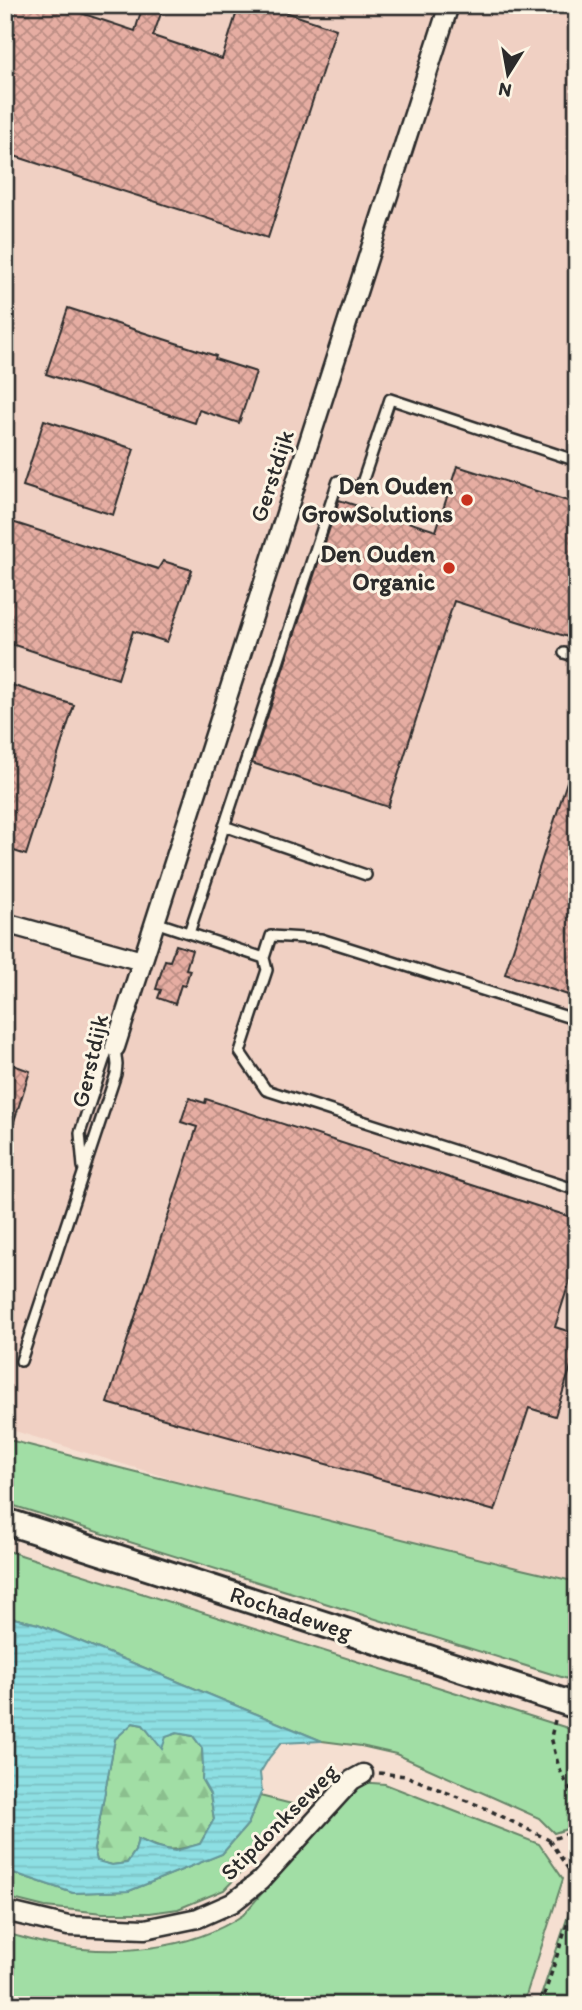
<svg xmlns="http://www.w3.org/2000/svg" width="582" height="2010" viewBox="0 0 582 2010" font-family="Itim,sans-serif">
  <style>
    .built { fill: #f0d0c3 }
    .grass { fill: #a1dea5; stroke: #668468; stroke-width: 2 }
    .forest { fill: url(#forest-firs); stroke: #668468; stroke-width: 2 }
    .water { fill: url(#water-rules); stroke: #669799; stroke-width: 2; fill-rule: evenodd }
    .building { fill: url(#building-cross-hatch); stroke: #2b2b2b; stroke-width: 2 }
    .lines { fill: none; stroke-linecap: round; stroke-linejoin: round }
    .service-casing { stroke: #2b2b2b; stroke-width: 14 }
    .minor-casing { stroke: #2b2b2b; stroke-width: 23 }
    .secondary-casing { stroke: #2b2b2b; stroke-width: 30 }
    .path { stroke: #2b2b2b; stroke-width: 3.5; stroke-dasharray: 5 5; stroke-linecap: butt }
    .service { stroke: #fcf5e5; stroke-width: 9 }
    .minor { stroke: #fcf5e5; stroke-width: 18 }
    .secondary { stroke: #fcf5e5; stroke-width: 24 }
    .poi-dot { fill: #c8321e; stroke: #fcf5e5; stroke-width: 2.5 }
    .labels { text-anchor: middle; stroke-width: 6; stroke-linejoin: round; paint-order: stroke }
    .street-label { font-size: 24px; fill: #2b2b2b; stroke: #fcf5e5 }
    .poi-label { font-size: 24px; font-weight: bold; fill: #2b2b2b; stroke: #fcf5e5; text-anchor: end }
  </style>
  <defs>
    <pattern id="forest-firs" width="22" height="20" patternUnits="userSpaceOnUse" patternTransform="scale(1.75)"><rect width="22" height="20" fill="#a1dea5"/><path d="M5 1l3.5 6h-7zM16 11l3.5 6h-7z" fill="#8bbf8e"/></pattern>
    <pattern id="water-rules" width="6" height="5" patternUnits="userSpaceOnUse" patternTransform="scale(1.75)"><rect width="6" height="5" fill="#8ddfe3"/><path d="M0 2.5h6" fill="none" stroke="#7ac0c3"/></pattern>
    <pattern id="building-cross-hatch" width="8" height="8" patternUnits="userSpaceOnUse" patternTransform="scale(1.75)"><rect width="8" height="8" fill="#e6ada2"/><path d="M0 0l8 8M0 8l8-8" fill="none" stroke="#bb8d84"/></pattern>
  </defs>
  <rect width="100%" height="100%" fill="#f5dfd1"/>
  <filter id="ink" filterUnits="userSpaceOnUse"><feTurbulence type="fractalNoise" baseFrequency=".0143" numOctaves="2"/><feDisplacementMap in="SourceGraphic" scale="14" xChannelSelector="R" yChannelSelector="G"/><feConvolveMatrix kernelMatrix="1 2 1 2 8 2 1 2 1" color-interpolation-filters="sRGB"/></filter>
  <g filter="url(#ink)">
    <path class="built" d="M5,5H577V1603L5,1428Z"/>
    <path class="grass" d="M5,1439L521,1569L577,1582V1668L574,1681L5,1503Z
      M5,1550L577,1731V1826L554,1833L539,1818L396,1754L361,1746L322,1741L38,1624L5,1616Z
      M359,1782L385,1784L539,1844L563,1879L523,2005H5V1933C21,1937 37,1942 53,1945C115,1956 190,1951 243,1915Z
      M260,1796L304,1807L224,1890L178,1909L150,1913H103L45,1907L5,1897V1870L73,1893L129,1891L222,1854L248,1824Z
      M577,1889V1984L570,2005H538Z"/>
    <path class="forest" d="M132,1723L143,1725L162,1748L165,1737L177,1733L193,1736L202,1748L203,1765L202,1780L210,1794L214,1819L200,1844C171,1853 166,1851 138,1839L135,1851L127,1863L112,1865L97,1861L94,1849L115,1739Z"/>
    <path class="water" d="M5,1616L38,1624L322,1741L281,1743L269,1758L260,1773L262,1791L248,1824L222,1854L129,1891L73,1893L5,1870ZM133,1723L143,1725L162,1749L166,1737L177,1733L193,1736L202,1748L203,1765L202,1780L210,1794L214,1819L200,1844L175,1851L154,1846L138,1839L135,1851L127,1863L112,1865L97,1861L94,1849L115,1739Z"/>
    <path class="building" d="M5,5H57L135,31L143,5H164L153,36L222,59L239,5H264L336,29L268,238L5,153Z
      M68,308L216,356L215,359L256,372L239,423L199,410L195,423L46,374Z
      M44,420L134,449L113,515L23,486Z
      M457,466L577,504V640L454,601L388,807L252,763L339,500L436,531Z
      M12,522L158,569L163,561L192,570L167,642L133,631L118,679L5,642V541Z
      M5,683L74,705L26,855L5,848Z
      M573,763H577V998L505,974Z
      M176,945L192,950L186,969L190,970L185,986L181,985L175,1004L158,998L161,990L156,989L165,960L170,961Z
      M5,1062L30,1071L9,1137L5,1136Z
      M189,1098L205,1103L206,1099L577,1219V1258L555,1327L577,1334V1348L555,1416L529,1408L495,1511L107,1403L197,1127L181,1122Z"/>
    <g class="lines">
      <defs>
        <path id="service" d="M564,653L577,657
          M224,826L366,875
          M155,922L264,958L271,936L321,939L577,1020
          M189,933L338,481L360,489L390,399L577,461
          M264,958L267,970L240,1052L266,1090L577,1190
          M83,1167L80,1133L106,1054
          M21,1361L116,1074L117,1065L115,1047"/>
        <path id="minor" d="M5,923L142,961
          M115,1047L449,5
          M5,1911L68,1926L145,1929L198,1918L232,1903L260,1881L352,1780L363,1774"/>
        <path id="secondary" d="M5,1521L577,1706"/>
      </defs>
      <use href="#service" class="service-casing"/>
      <use href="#minor" class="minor-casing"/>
      <use href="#secondary" class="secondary-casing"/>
      <path class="path" d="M555,1720L551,1737L559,1768L577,1804
        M379,1773L406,1776L485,1808L549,1840L577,1831
        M549,1840L577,1882
        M541,2005L577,1894"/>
      <use href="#service" class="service"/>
      <use href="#minor" class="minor"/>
      <use href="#secondary" class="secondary"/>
    </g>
  </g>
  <g class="poi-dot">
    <circle cx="467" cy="500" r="7"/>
    <circle cx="449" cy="568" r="7"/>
  </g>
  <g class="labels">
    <g class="street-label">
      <text transform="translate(272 476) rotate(-72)" y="8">Gerstdijk</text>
      <text transform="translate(90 1061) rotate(-77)" y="8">Gerstdijk</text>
      <text transform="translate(291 1613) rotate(18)" y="8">Rochadeweg</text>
      <text transform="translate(279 1822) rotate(-45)" y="8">Stipdonkseweg</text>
    </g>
    <g class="poi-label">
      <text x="453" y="494">Den Ouden<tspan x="453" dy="28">GrowSolutions</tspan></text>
      <text x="435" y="562">Den Ouden<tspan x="435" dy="28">Organic</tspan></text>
    </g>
  </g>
  <rect width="582" height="2010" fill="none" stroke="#fcf5e5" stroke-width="28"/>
  <rect x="14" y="14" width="554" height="1982" fill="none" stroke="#2b2b2b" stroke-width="2.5" filter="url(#ink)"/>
  <g transform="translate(508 74) rotate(191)" stroke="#fcf5e5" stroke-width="5" paint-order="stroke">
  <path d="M0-5L12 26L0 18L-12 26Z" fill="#2b2b2b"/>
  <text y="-10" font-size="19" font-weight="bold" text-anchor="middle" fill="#2b2b2b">N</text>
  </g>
</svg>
